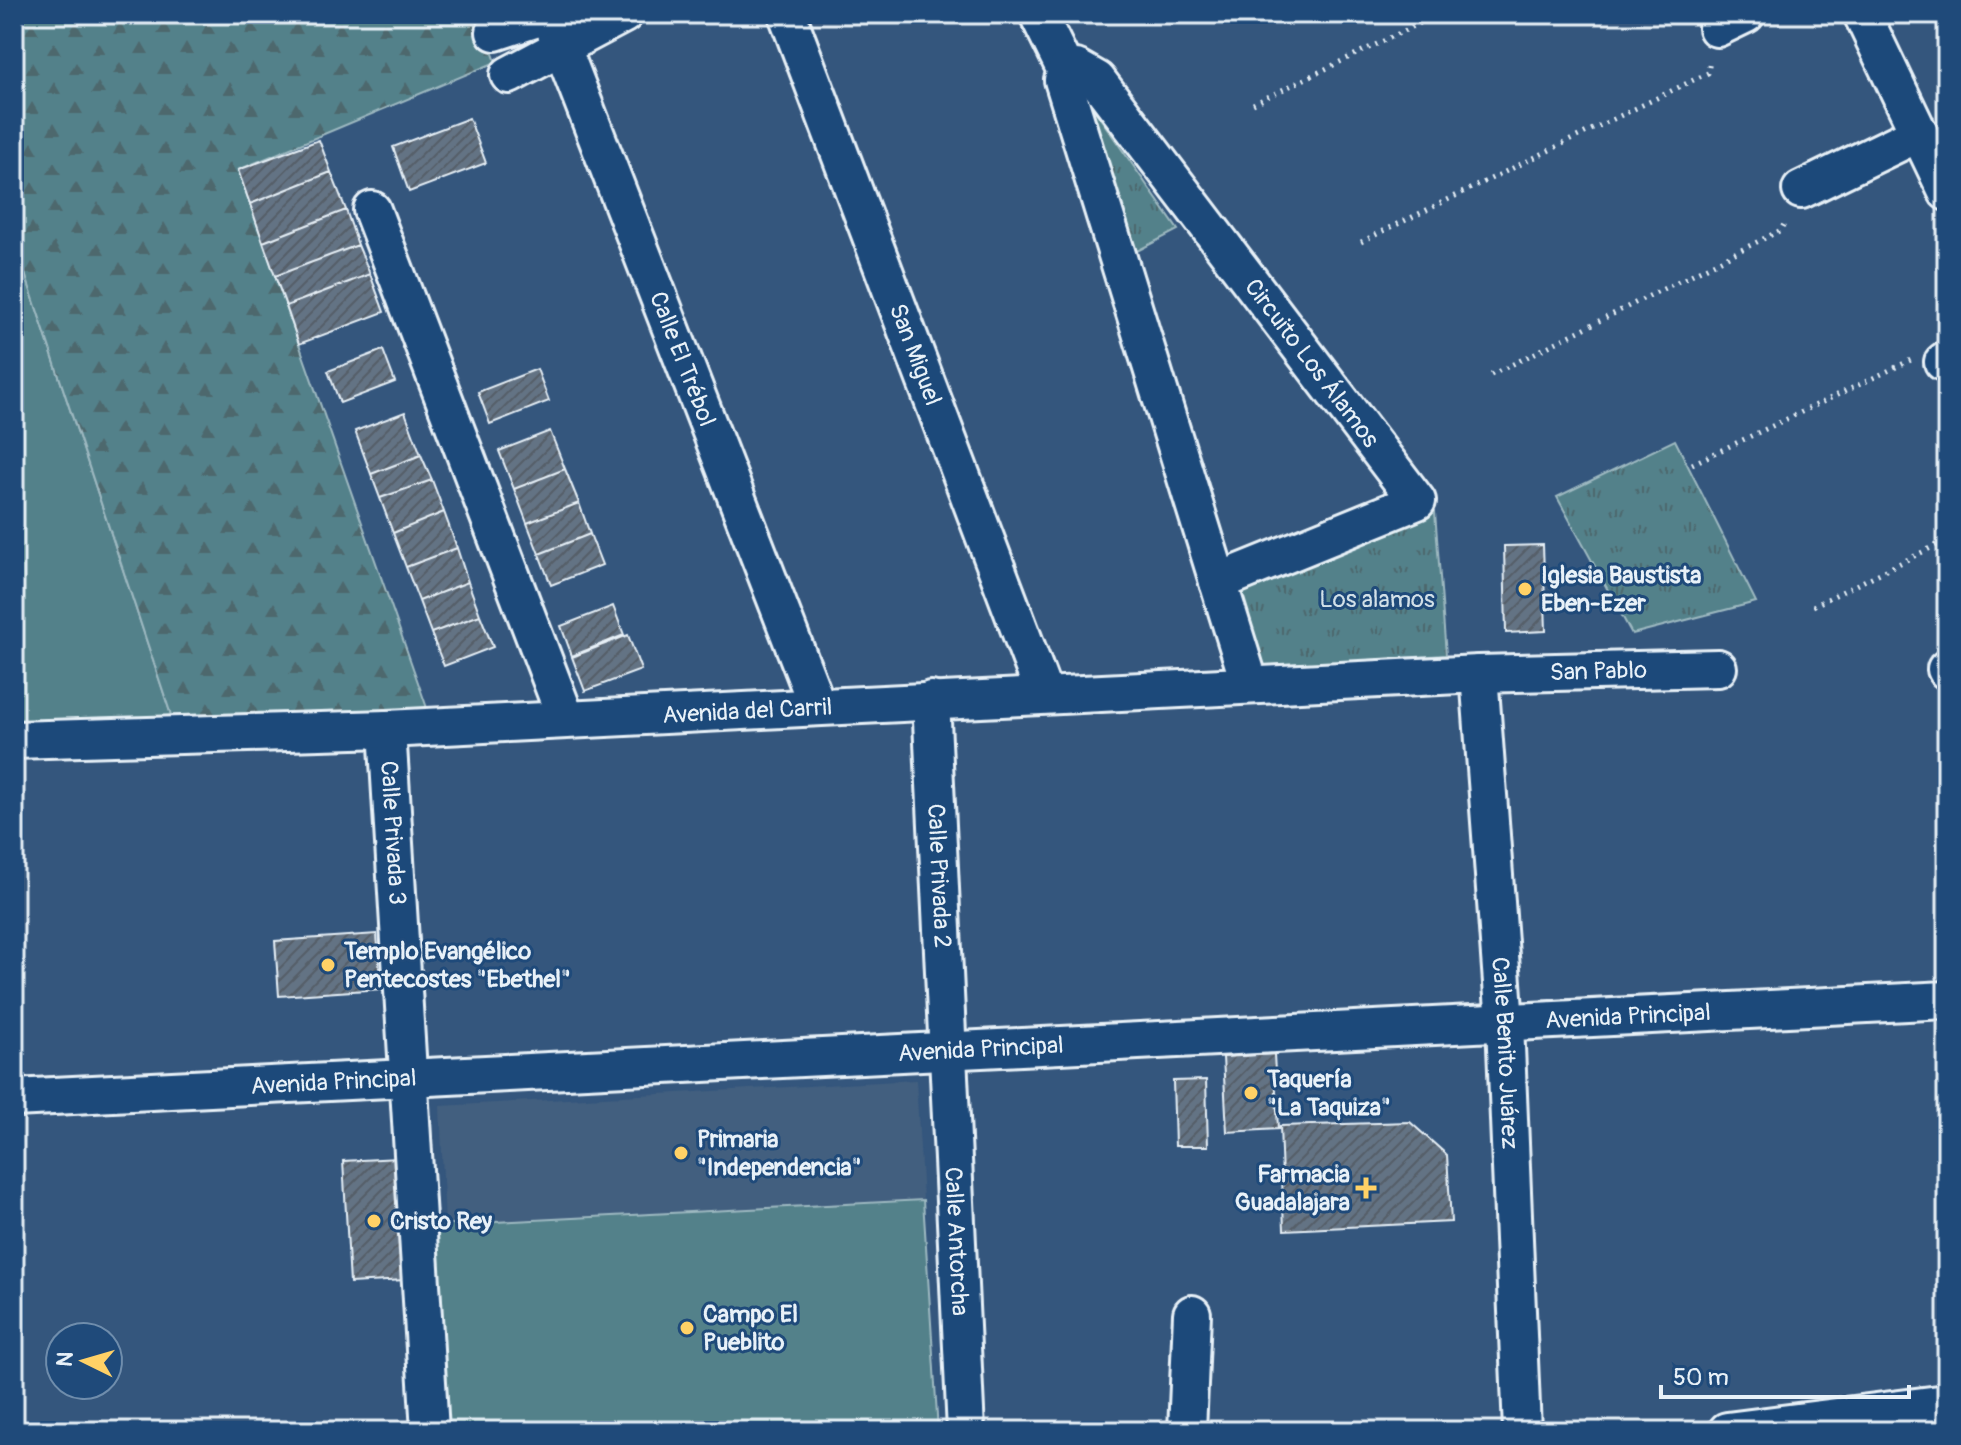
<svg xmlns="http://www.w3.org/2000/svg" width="1961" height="1445" viewBox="0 0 1961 1445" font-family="Pangolin,sans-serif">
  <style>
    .built { fill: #425f7f }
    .green { fill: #53818a; stroke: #9eb9c1; stroke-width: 2 }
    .forest { fill: url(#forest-firs); stroke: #9eb9c1; stroke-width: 2 }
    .park { fill: url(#park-tufts); stroke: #9eb9c1; stroke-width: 2 }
    .building { fill: url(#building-hatch); stroke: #e8f1f8; stroke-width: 2 }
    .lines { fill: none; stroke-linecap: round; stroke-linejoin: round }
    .minor-casing { stroke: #e8f1f8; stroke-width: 42 }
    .path { stroke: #e8f1f8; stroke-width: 5; stroke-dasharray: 2 6; stroke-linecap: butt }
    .minor { stroke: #1f4a7a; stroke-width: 36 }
    .poi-dot { fill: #ffd166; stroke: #1f4a7a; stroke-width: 3 }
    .labels { text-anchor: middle; stroke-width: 6; stroke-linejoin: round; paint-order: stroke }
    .street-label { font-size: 24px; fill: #e8f1f8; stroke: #1f4a7a }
    .poi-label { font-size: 24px; font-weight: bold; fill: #e8f1f8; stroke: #1f4a7a; text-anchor: start }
    .park-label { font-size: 24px; fill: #d2e0e8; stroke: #1f4a7a }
  </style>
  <defs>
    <pattern id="forest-firs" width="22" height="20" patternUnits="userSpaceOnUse" patternTransform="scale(2)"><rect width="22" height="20" fill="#53818a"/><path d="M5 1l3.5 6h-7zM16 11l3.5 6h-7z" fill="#4d676d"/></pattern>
    <pattern id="park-tufts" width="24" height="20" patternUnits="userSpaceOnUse" patternTransform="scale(2)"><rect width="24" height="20" fill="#53818a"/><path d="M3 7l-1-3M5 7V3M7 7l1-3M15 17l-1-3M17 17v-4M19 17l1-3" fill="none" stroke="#4d676d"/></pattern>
    <pattern id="building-hatch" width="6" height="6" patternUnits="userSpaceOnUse" patternTransform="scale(2)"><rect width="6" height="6" fill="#647384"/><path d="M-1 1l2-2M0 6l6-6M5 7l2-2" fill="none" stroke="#555e67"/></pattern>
  </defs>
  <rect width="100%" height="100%" fill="#34567d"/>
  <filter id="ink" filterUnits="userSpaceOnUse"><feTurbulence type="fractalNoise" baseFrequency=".0125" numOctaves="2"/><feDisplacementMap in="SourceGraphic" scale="16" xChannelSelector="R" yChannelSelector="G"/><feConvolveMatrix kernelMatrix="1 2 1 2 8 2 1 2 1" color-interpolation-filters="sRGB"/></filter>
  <g filter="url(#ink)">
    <path class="built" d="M916,1080L923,1200L445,1225L440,1106Z"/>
    <path class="green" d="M14,240L172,718L14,722Z
      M923,1200L938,1431H448L436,1225Z"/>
    <path class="forest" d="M14,14H479L496,62L238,170L427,708L172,718L14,240Z"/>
    <path class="park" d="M1091,105L1178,230L1135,252Z
      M1675,440L1756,602L1632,634L1557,497Z
      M1435,512L1446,655L1261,667L1236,590Z"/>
    <path class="building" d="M469,118L486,163L409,192L393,147Z
      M319,140L331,172L250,204L238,170Z
      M331,172L346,210L263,242L250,204Z
      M346,210L358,245L275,276L263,242Z
      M358,245L370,274L286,306L275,276Z
      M370,274L384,312L299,344L286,306Z
      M383,350L395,382L340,403L328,371Z
      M537,369L549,401L490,424L478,392Z
      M405,412L421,455L371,474L355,431Z
      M550,431L565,469L514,489L499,451Z
      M421,455L432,480L380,498L371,474Z
      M565,469L579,503L527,523L514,489Z
      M432,480L444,512L393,533L380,498Z
      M579,503L590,534L539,554L527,523Z
      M444,512L457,548L406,567L393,533Z
      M590,534L602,565L551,585L539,554Z
      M1543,545L1546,631L1506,633L1504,546Z
      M457,548L468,582L419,601L406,567Z
      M468,582L480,615L431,633L419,601Z
      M613,606L624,635L572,656L561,626Z
      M480,615L493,647L444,666L431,633Z
      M628,635L641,670L585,691L572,657Z
      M377,934L381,989L279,996L275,941Z
      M1274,1054L1278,1129L1227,1132L1223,1057Z
      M1206,1080L1208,1146H1175L1173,1081Z
      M1410,1122L1447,1155L1451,1222L1284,1230L1280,1126Z
      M398,1158L405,1280L350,1283L343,1161Z"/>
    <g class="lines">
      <defs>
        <g id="minor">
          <path id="s1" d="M549,14L817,705"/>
          <path id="s2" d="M787,14L1044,694"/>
          <path d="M1038,14L1066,71L1063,80L1250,685"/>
          <path d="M1862,14L1947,192"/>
          <path d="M1717,28L1746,14"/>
          <path d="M495,32L550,14"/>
          <path id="s3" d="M1066,71L1076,68L1097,80L1417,501L1218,582"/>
          <path d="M509,75L624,14"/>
          <path d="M1801,190L1919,133"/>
          <path d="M372,210L566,719"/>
          <path d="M1943,362L1947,359"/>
          <path d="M1946,669L1947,671"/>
          <path id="s4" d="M1479,674L1505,1023L1522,1431"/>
          <path id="s5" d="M931,700L966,1431"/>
          <path id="s6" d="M387,729L430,1431"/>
          <path id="s7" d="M14,740L387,729L1479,674L1718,668"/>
          <path id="s8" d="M14,1098L1947,1000"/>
          <path d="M1187,1431L1192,1314"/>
          <path d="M1727,1431L1947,1403"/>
        </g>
      </defs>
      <use href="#minor" class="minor-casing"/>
      <path class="path" d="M1253,104L1439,14
        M1361,242L1708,73L1710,60
        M1491,375L1781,230L1786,220
        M1692,464L1911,360
        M1813,606L1947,540"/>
      <use href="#minor" class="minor"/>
    </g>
  </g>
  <g class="poi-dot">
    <circle cx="1525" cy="589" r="8"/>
    <circle cx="328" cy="965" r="8"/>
    <circle cx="1251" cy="1093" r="8"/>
    <circle cx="681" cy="1153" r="8"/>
    <path d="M1362 1176h8v8h8v8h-8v8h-8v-8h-8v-8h8z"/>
    <circle cx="374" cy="1221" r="8"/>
    <circle cx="687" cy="1328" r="8"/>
  </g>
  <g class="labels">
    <g class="street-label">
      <text dy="8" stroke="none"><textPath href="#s2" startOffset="364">San Miguel</textPath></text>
      <text dy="8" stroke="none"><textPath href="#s1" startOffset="370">Calle El Trébol</textPath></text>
      <text dy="8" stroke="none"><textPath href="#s3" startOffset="390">Circuito Los Álamos</textPath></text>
      <text dy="8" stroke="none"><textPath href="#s7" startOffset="1586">San Pablo</textPath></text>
      <text dy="8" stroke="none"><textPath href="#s7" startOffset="734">Avenida del Carril</textPath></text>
      <text dy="8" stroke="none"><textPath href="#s6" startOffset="104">Calle Privada 3</textPath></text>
      <text dy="8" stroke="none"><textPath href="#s5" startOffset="176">Calle Privada 2</textPath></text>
      <text dy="8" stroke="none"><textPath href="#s8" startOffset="1616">Avenida Principal</textPath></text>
      <text dy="8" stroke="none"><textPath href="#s8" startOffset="968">Avenida Principal</textPath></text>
      <text dy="8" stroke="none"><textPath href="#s4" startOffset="380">Calle Benito Juárez</textPath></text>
      <text dy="8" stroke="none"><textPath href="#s8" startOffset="320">Avenida Principal</textPath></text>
      <text dy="8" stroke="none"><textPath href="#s5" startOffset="542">Calle Antorcha</textPath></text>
    </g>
    <g class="poi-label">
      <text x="1541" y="583">Iglesia Baustista<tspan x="1541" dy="28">Eben-Ezer</tspan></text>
      <text x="344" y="959">Templo Evangélico<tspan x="344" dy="28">Pentecostes "Ebethel"</tspan></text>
      <text x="1267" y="1087">Taquería<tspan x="1267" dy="28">"La Taquiza"</tspan></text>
      <text x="697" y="1147">Primaria<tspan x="697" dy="28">"Independencia"</tspan></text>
      <text x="1350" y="1182" text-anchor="end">Farmacia<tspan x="1350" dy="28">Guadalajara</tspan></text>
      <text x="390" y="1229">Cristo Rey</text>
      <text x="703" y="1322">Campo El<tspan x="703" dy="28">Pueblito</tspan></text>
    </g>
    <g class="park-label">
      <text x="1377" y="607">Los alamos</text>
    </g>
  </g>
  <rect width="1961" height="1445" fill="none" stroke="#1f4a7a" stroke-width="48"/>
  <rect x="24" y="24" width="1913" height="1397" fill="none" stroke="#e8f1f8" stroke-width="3" filter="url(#ink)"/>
  <g transform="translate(84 1361) rotate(275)"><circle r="38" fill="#1f4a7a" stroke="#6f8dac" stroke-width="2"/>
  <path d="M0-6L14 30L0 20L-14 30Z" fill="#ffd166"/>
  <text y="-12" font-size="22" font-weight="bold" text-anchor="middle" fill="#e8f1f8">N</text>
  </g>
  <path d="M1661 1385v12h248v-12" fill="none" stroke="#e8f1f8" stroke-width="4"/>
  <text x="1673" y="1385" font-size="24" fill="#e8f1f8" stroke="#1f4a7a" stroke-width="6" paint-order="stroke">50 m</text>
</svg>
